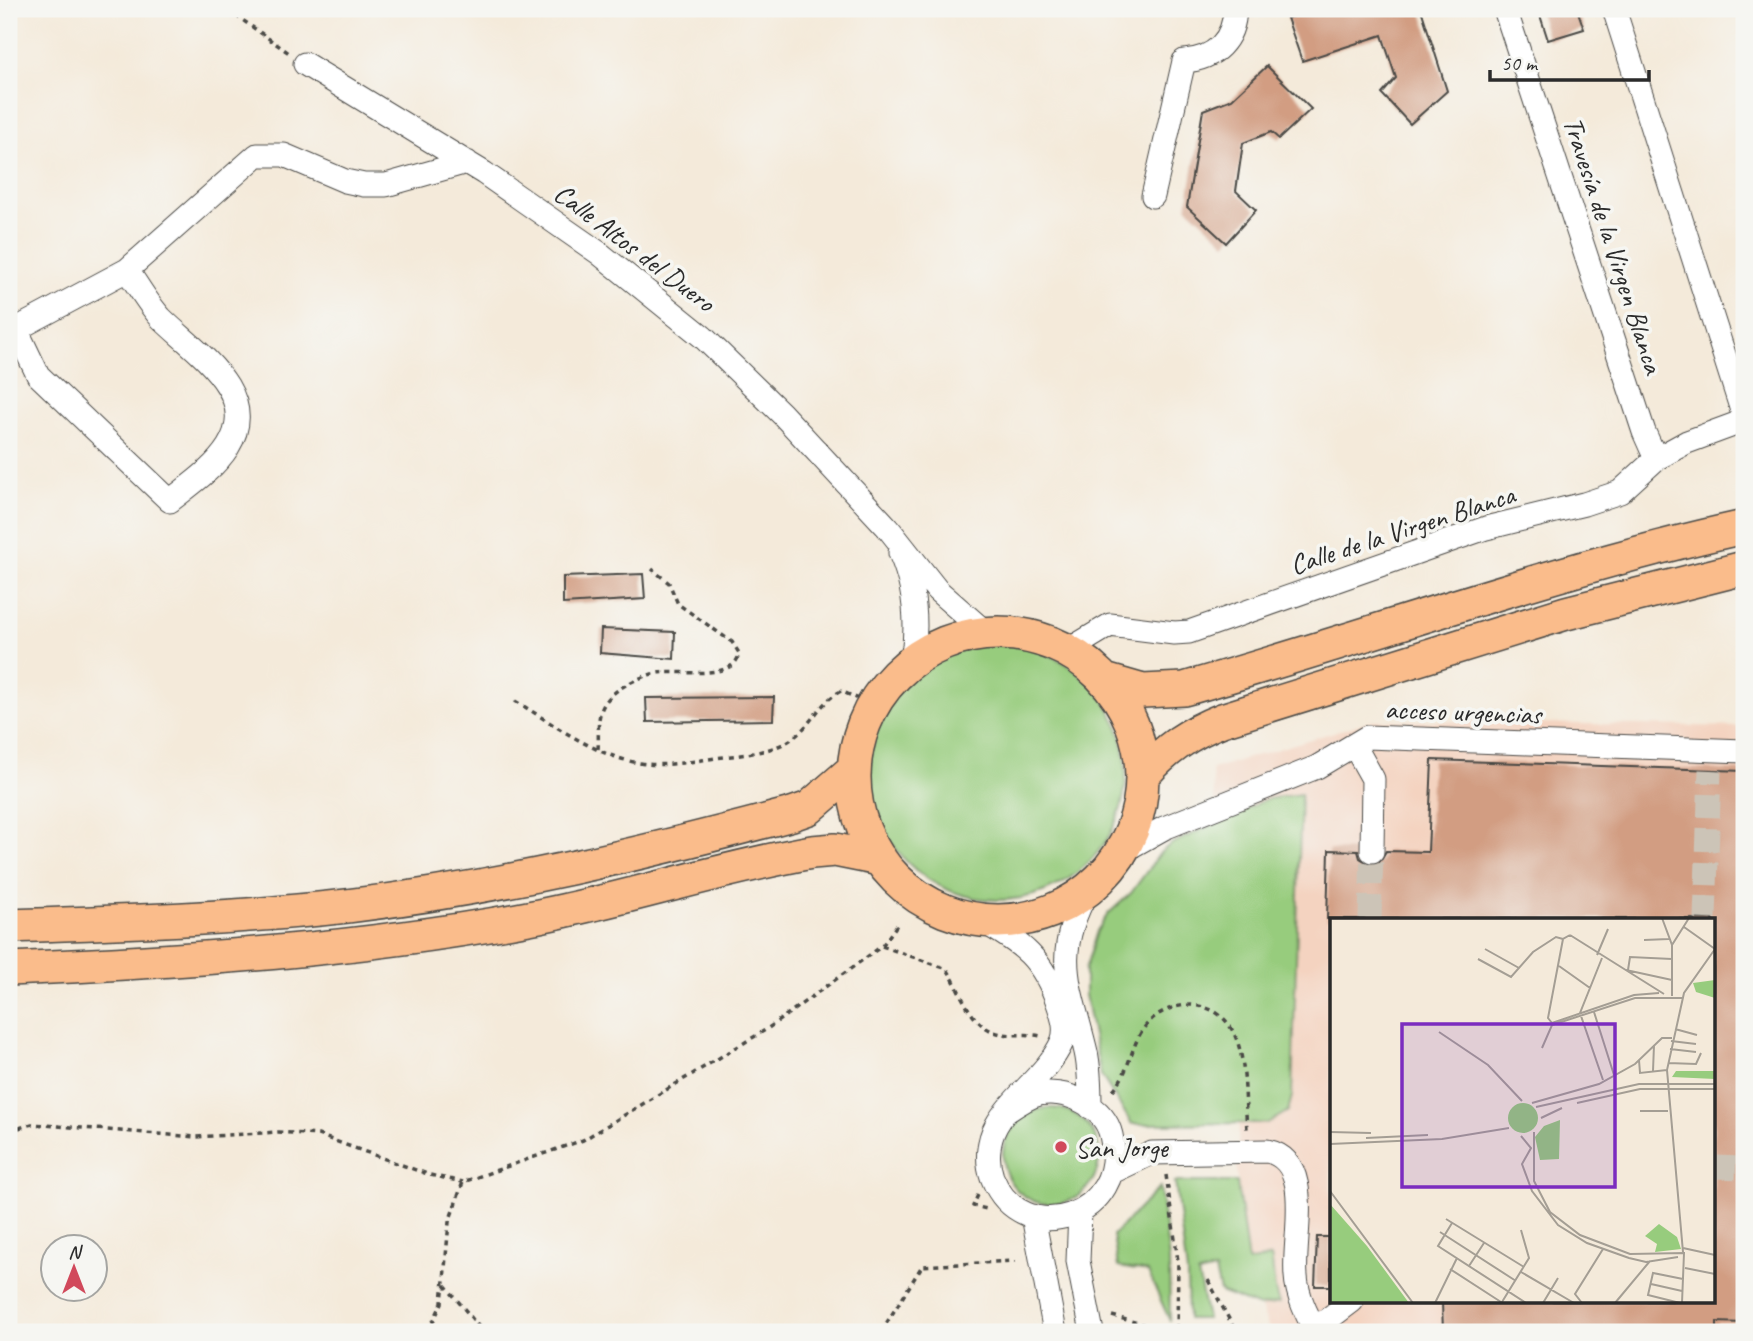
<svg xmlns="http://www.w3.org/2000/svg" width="1753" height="1341" viewBox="0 0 1753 1341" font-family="Caveat,sans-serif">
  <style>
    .built { fill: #f4d3c0; fill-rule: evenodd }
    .green { fill: #97cc7d; stroke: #617c54; stroke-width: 2 }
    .building { fill: #d29d82 }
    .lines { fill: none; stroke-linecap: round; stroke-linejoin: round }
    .minor-tunnel { stroke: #ccc4b7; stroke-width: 23; stroke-dasharray: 23 11; stroke-linecap: butt }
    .minor-casing { stroke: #494845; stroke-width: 25 }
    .highway-casing { stroke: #494845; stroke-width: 36 }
    .path { stroke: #494845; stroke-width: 3.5; stroke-dasharray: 5 5; stroke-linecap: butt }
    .minor { stroke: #fff; stroke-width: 23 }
    .highway { stroke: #fabc8b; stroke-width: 33 }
    .poi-dot { fill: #d1495b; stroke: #f6f6f2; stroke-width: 2.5 }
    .labels { text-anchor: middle; stroke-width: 7; stroke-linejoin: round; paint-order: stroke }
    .street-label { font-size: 28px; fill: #2b2b2b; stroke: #f6f6f2 }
    .poi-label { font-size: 28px; fill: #2b2b2b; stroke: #f6f6f2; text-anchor: start }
    .inset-road { fill: none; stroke: #a49e94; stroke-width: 2 }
    .view { fill: #7b2cbf; fill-opacity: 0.15; stroke: #7b2cbf; stroke-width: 3.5 }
    .inset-edge { fill: none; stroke: #2b2b2b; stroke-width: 3.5 }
  </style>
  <rect width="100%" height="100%" fill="#f6f6f2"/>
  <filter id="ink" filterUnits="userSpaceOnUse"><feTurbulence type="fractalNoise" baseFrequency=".0143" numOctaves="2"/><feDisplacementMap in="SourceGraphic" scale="14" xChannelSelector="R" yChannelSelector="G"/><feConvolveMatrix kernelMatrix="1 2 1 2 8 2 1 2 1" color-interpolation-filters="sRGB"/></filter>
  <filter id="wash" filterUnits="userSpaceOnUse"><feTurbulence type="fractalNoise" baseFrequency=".00686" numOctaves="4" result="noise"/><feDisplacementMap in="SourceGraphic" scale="28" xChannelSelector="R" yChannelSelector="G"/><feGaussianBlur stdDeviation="1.57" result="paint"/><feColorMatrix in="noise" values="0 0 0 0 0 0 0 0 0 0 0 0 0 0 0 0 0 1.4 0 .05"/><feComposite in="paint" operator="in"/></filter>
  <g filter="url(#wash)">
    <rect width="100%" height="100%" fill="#f4eada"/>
    <path class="built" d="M1374,720L1744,727V1332H1270L1249,1276L1237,1170L1240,1105L1212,769ZM1331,919H1713V1301H1331Z"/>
    <path class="green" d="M870 772a128 128 0 1 1 256 0a128 128 0 1 1-256 0Z
      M1301,794L1292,1096L1288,1111L1268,1123L1132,1124L1101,1075L1085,995V970L1097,931L1108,914L1131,893L1161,852L1171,844L1267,799Z
      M1003 1156a48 48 0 1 1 96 0a48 48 0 1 1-96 0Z
      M1175,1182H1237L1248,1262L1271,1257C1275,1273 1272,1288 1279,1303L1259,1307L1220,1292L1215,1270L1198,1274L1207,1319H1188L1187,1273Z
      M1160,1187L1169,1260L1170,1321L1148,1272L1118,1267L1113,1235Z"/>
    <g id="blocks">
      <path class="building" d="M1315,9H1421L1447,91L1410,124L1382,94L1396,78L1382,35L1302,61L1287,18Z
        M1538,9H1577L1584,29L1548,40Z
        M1267,66L1311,109L1279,139L1271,132L1243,143L1236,191L1256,210L1226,243L1187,207L1203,110L1232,99Z
        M643,574L645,599L563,604V577Z
        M601,629L675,632L674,659L600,653Z
        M774,697L773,720L647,722L646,698Z
        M1432,760L1744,771V1323L1717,1322V1332H1443L1442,1301H1713V919H1327L1329,850L1358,851L1360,858L1371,865L1379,863L1386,851L1428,852Z
        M1317,1237H1331V1286H1315Z"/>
    </g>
  </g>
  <g filter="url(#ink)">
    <use href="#blocks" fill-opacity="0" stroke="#494845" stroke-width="2"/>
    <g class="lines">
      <path class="minor-tunnel" d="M1370,919L1372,851
        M1705,919L1710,770
        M1713,1167L1744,1168"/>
      <defs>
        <path id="minor" d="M1505,9L1644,432L1656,459
          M1614,9L1744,417
          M305,64L484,173L599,253L703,337L782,414L888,528L937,590L987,634
          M1153,196L1184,61C1215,59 1234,40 1235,9
          M16,329L38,375L170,501C190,485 214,469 228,447C262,393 194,351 161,318C148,304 138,286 127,270
          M9,333L127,270L257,155H284L345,181L364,185H386L467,162
          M900,553C915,587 918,625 912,662
          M1067,651L1110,625L1174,633L1189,632L1486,528L1584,504L1620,492L1656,459L1687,442L1744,421
          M1354,745L1373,779L1372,851
          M1121,852L1164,828L1317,767L1367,737L1744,751
          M1088,890C1051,956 1070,985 1086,1052C1090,1070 1090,1089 1090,1107
          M980,920C1023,944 1043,958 1059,1006C1063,1018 1067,1030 1062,1042C1047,1075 1013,1095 996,1126C988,1141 986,1160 992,1177C1022,1253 1131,1216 1111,1135C1104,1106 1067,1089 1039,1094C1027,1097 1016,1105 1006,1112
          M1112,1172L1152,1153L1267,1151C1316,1161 1292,1239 1296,1276C1297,1296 1307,1315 1316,1332
          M1080,1212L1078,1261L1092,1332
          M1033,1216L1055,1332
          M1315,1329L1352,1301"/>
        <path id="highway" d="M854 777a144 144 0 1 1 288 0a144 144 0 1 1-288 0Z
          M1105,680L1143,691L1184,689C1371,636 1554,569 1744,527
          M1143,775C1166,749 1189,733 1222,720L1566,613L1744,568
          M9,926C122,922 234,919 347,906C498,888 646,853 792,814L809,808L854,769
          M9,969C187,961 364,950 539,916C631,898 721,868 812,852L835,850L880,859"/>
      </defs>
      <use href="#minor" class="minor-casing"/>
      <use href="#highway" class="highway-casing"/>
      <path class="path" d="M227,9L289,53
        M515,701C551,722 592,754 634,762C661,768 688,762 715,758C738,755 761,754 783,744C810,731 817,703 841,691L874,706
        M598,749C599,737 597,722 601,711C607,692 634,679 652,674C672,668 736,683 739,653L732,642L678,604L669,583L652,569
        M882,946L947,969C963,993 969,1028 1002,1034C1015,1036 1028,1033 1041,1036
        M1113,1090C1131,1071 1130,1043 1148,1023C1159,1011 1175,1005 1191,1005C1252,1009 1243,1085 1247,1129
        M9,1131L32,1124L196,1137L278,1132L318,1135L430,1175L463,1182
        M1166,1175L1178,1261L1177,1332
        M978,1195L973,1206L987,1209
        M1208,1280L1236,1332
        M445,1285L483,1332
        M1112,1316L1171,1332
        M428,1332L442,1303L449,1222L463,1182L583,1140L767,1029L882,946L899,922
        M881,1332L922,1266L1015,1261"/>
      <use href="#minor" class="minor"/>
      <use href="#highway" class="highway"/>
    </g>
  </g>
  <circle class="poi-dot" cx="1061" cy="1147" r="7"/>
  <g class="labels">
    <g class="street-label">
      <text transform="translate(1614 245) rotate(72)" y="10">Travesía de la Virgen Blanca</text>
      <text transform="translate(635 247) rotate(37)" y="10">Calle Altos del Duero</text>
      <text transform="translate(1402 529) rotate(-18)" y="10">Calle de la Virgen Blanca</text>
      <text transform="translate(1463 711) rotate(2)" y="10">acceso urgencias</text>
    </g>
    <g class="poi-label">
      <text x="1075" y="1157">San Jorge</text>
    </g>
  </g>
  <g transform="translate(1330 918)">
    <rect width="385" height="385" fill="#f4eada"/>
    <path d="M385,62V80L366,74L363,65ZM346,153H385V161L342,159ZM178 200a15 15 0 1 1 30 0a15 15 0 1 1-30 0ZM230,202L229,241L210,242L205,219L214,208ZM0,286L37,328L79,385H0ZM329,306L347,319L351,331L325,334L327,326L315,318Z" fill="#97cc7d"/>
    <path class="inset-road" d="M332,0L342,27V78M354,9L385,31M240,17L334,76M314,22L339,21M342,27L359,0M155,31L189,50M267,37L278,11M272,40L250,95L273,162M148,41L181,59L203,34L226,19L233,21M229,48L260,70M296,52L342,62M298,52L300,39L342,41M264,94L284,157M222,105L304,77L329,75M222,105L218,100L233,21L240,17M345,111L367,117M109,114L158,147L192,183M341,123L366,126M212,130L222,107L305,80H353M340,131L366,134M309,142L310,155L337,152M338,145L366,146L371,135M323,153L324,127M202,185L269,166L305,146L332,120H342M247,185L310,171H385M206,189L309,166H385M310,193H338M211,200L232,190M0,214L41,215M204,214V263L220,294L250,317L300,336L354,335L352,385M191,218L201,230L192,246L202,273L228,307L257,325L299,340L316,344L348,339M36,220L98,217M0,226L112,221L179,210M0,273L83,385M116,301L194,349M122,305L108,328L196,385M110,314L186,363M353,330L385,337M353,334L337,152L354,75L385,31M139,348L154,325M355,350L385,356M120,351L171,384M191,354L244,385M321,366L352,373M172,384L199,340L191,312M105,385L127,340M213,385L228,360M252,385L245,376L273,331M285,385L320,343M350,385L318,377L323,355L353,361"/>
    <path class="view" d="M72,106H285V269H72Z"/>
    <rect width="385" height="385" class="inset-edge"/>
  </g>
  <rect width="1753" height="1341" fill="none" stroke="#f6f6f2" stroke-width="35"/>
  <g transform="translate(74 1268)"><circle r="33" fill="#f6f6f2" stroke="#a5a5a2" stroke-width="2"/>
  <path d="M0-5L12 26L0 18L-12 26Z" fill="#d1495b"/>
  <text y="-10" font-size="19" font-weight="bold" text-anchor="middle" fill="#2b2b2b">N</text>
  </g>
  <path d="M1490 70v10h159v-10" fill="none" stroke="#2b2b2b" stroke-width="3.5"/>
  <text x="1501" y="70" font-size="21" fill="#2b2b2b" stroke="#f6f6f2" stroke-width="5" paint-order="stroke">50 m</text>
</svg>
